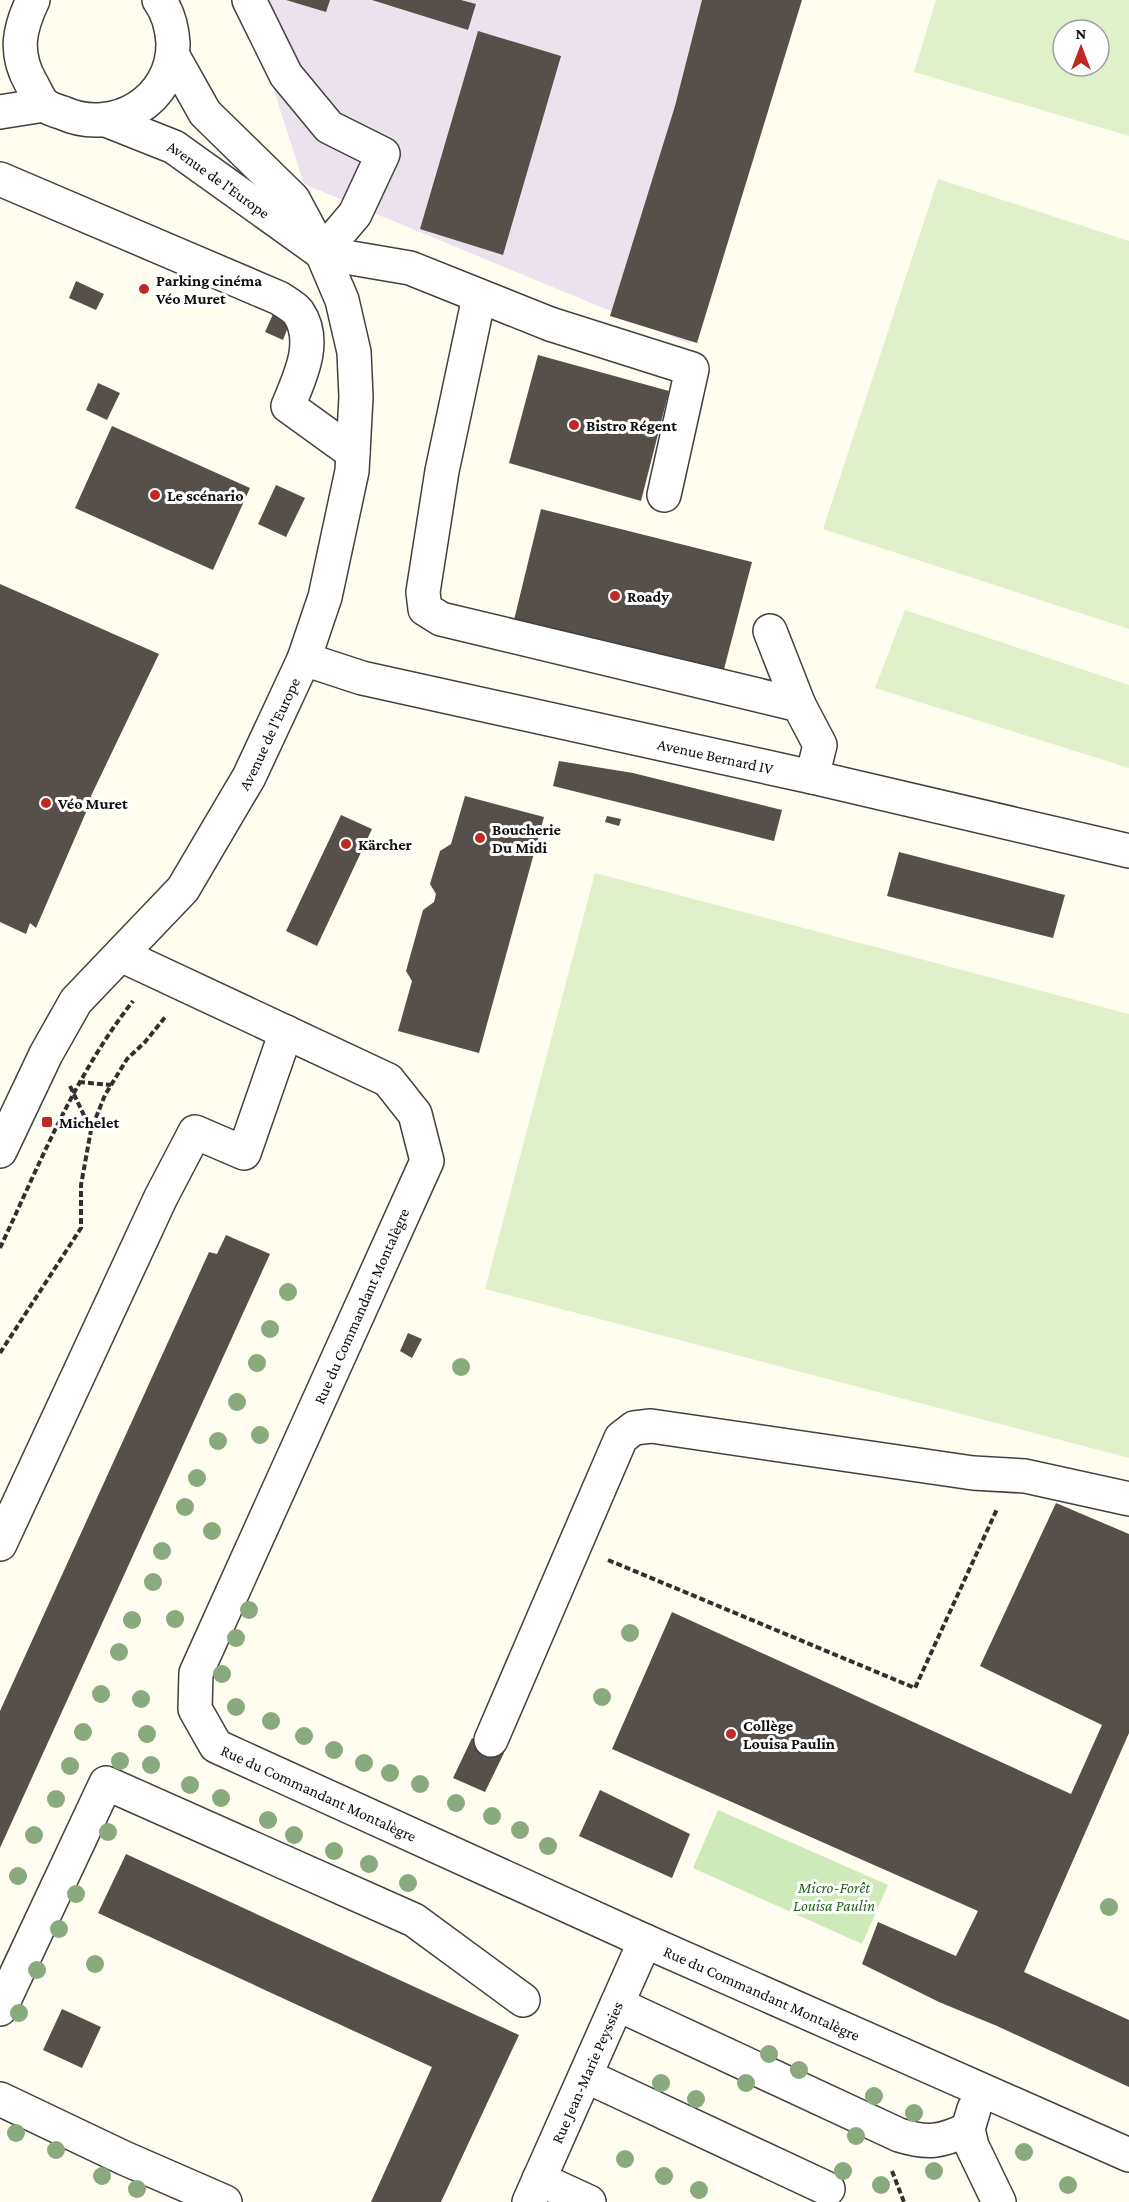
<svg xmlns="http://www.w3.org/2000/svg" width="1129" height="2202" viewBox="0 0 1129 2202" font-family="'Crimson Pro',serif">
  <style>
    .industrial { fill: #ece2ed }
    .green { fill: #ceeab8 }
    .pitch { fill: #e0f1ca; fill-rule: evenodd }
    .building { fill: #57504a }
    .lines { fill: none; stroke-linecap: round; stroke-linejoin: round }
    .minor-casing { stroke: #414141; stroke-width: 36 }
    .path { stroke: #303030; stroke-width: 4; stroke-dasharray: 6 3; stroke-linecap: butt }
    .minor { stroke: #fff; stroke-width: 33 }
    .tree { fill: #88aa7c }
    .poi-dot { fill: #bf2924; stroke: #fff; stroke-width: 2 }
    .labels { text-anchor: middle; stroke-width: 6; stroke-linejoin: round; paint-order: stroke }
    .street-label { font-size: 16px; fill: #0e0e0e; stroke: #fff }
    .poi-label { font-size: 16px; font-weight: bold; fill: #0e0e0e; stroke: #fff; text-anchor: start }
    .park-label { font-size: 16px; font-style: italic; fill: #27661d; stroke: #fff }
  </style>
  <rect width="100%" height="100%" fill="#fffdef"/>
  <path class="industrial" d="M245,0H795L690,344L304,184Z"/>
  <path class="green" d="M718,1810L888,1885L862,1944L693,1868Z"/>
  <path class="pitch" d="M936,0H1129V136L914,72ZM1063,30H1099V66H1063Z
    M938,179L1129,241V629L823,529Z
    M905,610L1129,685V768L875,688Z
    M595,873L1129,1014V1458L485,1289Z"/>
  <path class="building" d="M286,0H330L326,12Z
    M372,0H461L476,4L468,30Z
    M702,0H802L697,343L610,316L675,106Z
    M478,31L561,56L503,255L420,229Z
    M76,281L104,294L96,310L69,298Z
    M274,312L291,319L283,340L265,332Z
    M538,355L669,391L641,501L509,463Z
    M98,383L120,393L107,420L86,410Z
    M112,426L250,488L213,570L75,508Z
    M276,485L305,498L286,537L258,524Z
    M541,509L752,562L723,673L514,620Z
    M0,584L159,654L91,796L92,810H87L36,928L30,923L26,934L0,922Z
    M559,761L633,773L782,810L774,841L553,786Z
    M465,796L544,817L479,1053L398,1031L412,981L406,971L423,910L434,902L436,894L430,884L440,851L451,844Z
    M341,815L372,829L317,946L286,931Z
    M607,816L621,819L619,826L605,822Z
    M899,852L1065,895L1053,938L887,896Z
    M226,1235L270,1254L0,1848V1711L209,1252L217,1254Z
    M408,1333L422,1339L412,1358L400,1351Z
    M1056,1503L1129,1534V1733L1024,1972L1129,2020V2087L997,2026L939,2002L862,1964L878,1922L956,1956L978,1911L612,1749L672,1612L1071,1794L1102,1725L980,1666Z
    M472,1738L504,1753L485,1792L453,1778Z
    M600,1790L690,1834L672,1878L579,1836Z
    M126,1854L519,2035L441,2202H371L432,2067L98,1913Z
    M62,2009L101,2027L82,2068L43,2050Z"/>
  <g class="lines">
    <defs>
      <g id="minor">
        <path d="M33,0C19,29 14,53 31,83C35,89 39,101 46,106C50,109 57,111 63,113C114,136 174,100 173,43C172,28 168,12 159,0"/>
        <path d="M249,0L286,75L329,127L383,154L355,214L322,253"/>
        <path d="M0,112L44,105"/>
        <path id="s1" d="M106,120L174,147L322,253L410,268L550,324L692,369L664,495"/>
        <path d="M0,179L279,298C285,302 294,307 298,312C318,341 300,377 288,406L353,453"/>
        <path d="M479,297L442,471L423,592L425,609L441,619L799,705L770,631"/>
        <path id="s2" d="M304,659L362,678L812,777L1129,851"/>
        <path d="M799,705L820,745L812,777"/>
        <path id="s3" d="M121,955L388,1080L415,1114L427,1161L196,1673L195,1709L216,1746L645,1941L1129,2155"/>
        <path id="s4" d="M0,1151L46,1054L76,1001L183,889L249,777L304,659L325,597L352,471L356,397L354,352L342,300L322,253L293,199L205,113L173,56"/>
        <path d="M0,1544L161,1197L195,1132L244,1153L286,1032"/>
        <path d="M491,1740L621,1438L634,1428L651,1426L973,1473L1025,1476L1129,1499"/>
        <path d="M617,2004L899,2135C928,2144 941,2142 968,2129"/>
        <path d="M0,2009L106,1783L414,1920L523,2000"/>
        <path d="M586,2076L828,2189"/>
        <path d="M0,2099L124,2158L225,2202"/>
        <path d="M974,2109L968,2129L972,2146L999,2202"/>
        <path d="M539,2179L589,2202"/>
        <path id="s5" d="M529,2202L645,1941"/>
      </g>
    </defs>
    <use href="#minor" class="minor-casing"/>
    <path class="path" d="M79,1082L111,1085
      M70,1086L91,1130
      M0,1248C40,1163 75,1075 133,1001
      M0,1353L81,1228V1185L91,1130L105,1095L127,1059L145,1042L166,1016
      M608,1560L915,1688L997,1509
      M892,2171L904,2202"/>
    <use href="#minor" class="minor"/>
  </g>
  <g class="tree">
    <circle cx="288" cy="1292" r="9"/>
    <circle cx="270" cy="1329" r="9"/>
    <circle cx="257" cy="1363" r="9"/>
    <circle cx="461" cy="1367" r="9"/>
    <circle cx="237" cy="1402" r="9"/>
    <circle cx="260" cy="1435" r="9"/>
    <circle cx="218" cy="1441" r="9"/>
    <circle cx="197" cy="1478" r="9"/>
    <circle cx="185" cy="1507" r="9"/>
    <circle cx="212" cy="1531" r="9"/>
    <circle cx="162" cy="1551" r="9"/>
    <circle cx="153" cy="1582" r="9"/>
    <circle cx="249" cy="1610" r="9"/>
    <circle cx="175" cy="1619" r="9"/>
    <circle cx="132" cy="1620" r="9"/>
    <circle cx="630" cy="1633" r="9"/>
    <circle cx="236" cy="1638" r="9"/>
    <circle cx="119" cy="1652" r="9"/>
    <circle cx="222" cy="1674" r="9"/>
    <circle cx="101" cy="1694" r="9"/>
    <circle cx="602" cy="1697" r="9"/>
    <circle cx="141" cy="1699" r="9"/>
    <circle cx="236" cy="1707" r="9"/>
    <circle cx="271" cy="1721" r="9"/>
    <circle cx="83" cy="1732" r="9"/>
    <circle cx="147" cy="1734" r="9"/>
    <circle cx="304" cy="1736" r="9"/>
    <circle cx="334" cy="1750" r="9"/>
    <circle cx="120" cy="1761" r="9"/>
    <circle cx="364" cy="1763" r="9"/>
    <circle cx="151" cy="1765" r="9"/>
    <circle cx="70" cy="1766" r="9"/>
    <circle cx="390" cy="1773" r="9"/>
    <circle cx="420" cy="1784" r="9"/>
    <circle cx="190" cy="1785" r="9"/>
    <circle cx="221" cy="1798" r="9"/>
    <circle cx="56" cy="1799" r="9"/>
    <circle cx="456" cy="1803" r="9"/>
    <circle cx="492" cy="1816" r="9"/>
    <circle cx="268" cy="1820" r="9"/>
    <circle cx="520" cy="1830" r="9"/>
    <circle cx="108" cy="1832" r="9"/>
    <circle cx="34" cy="1835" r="9"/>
    <circle cx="294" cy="1835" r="9"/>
    <circle cx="548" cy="1846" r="9"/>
    <circle cx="334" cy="1851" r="9"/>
    <circle cx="369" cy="1864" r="9"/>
    <circle cx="18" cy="1876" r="9"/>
    <circle cx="408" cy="1883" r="9"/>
    <circle cx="76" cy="1894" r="9"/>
    <circle cx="1109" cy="1907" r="9"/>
    <circle cx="59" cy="1929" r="9"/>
    <circle cx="95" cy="1964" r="9"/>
    <circle cx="37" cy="1970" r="9"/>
    <circle cx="19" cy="2013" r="9"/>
    <circle cx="769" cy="2054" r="9"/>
    <circle cx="799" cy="2070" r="9"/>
    <circle cx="661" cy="2083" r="9"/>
    <circle cx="746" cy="2083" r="9"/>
    <circle cx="874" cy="2096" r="9"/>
    <circle cx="696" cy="2099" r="9"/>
    <circle cx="914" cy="2113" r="9"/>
    <circle cx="16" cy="2133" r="9"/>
    <circle cx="856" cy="2136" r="9"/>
    <circle cx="56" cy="2150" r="9"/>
    <circle cx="1024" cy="2152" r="9"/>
    <circle cx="625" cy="2159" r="9"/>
    <circle cx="843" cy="2171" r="9"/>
    <circle cx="934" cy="2171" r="9"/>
    <circle cx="102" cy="2176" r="9"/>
    <circle cx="664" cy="2176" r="9"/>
    <circle cx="881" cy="2185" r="9"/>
    <circle cx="1068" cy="2185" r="9"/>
    <circle cx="137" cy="2189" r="9"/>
    <circle cx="699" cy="2190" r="9"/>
  </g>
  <g class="poi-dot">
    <circle cx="144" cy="289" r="6"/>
    <circle cx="574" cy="425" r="6"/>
    <circle cx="155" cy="495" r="6"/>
    <circle cx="615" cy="596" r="6"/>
    <circle cx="46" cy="803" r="6"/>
    <circle cx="480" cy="838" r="6"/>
    <circle cx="346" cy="844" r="6"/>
    <rect x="41" y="1116" width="12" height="12" rx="3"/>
    <circle cx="731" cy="1734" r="6"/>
  </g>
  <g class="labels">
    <g class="street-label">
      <text dy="6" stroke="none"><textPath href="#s1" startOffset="128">Avenue de l'Europe</textPath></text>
      <text dy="6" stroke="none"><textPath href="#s4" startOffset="501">Avenue de l'Europe</textPath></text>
      <text dy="6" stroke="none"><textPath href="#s2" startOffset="423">Avenue Bernard IV</textPath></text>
      <text transform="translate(361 1306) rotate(-66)" y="6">Rue du Commandant Montalègre</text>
      <text dy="6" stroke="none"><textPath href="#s3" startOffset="1140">Rue du Commandant Montalègre</textPath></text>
      <text dy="6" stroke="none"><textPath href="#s3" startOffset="1626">Rue du Commandant Montalègre</textPath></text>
      <text dy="6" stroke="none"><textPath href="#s5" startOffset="142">Rue Jean-Marie Peyssies</textPath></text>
    </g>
    <g class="poi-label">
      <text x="156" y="286">Parking cinéma<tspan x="156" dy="18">Véo Muret</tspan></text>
      <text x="586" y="431">Bistro Régent</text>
      <text x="167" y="501">Le scénario</text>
      <text x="627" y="602">Roady</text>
      <text x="58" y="809">Véo Muret</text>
      <text x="492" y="835">Boucherie<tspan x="492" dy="18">Du Midi</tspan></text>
      <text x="358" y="850">Kärcher</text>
      <text x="59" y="1128">Michelet</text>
      <text x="743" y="1731">Collège<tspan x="743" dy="18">Louisa Paulin</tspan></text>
    </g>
    <g class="park-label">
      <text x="834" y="1893">Micro-Forêt<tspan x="834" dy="18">Louisa Paulin</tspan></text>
    </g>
  </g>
  <g transform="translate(1081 48)"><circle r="28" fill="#ffffff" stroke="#9f9f9f" stroke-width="1.5"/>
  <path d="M0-4.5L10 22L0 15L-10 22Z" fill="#bf2924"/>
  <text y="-9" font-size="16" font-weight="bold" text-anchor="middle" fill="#0e0e0e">N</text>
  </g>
</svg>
